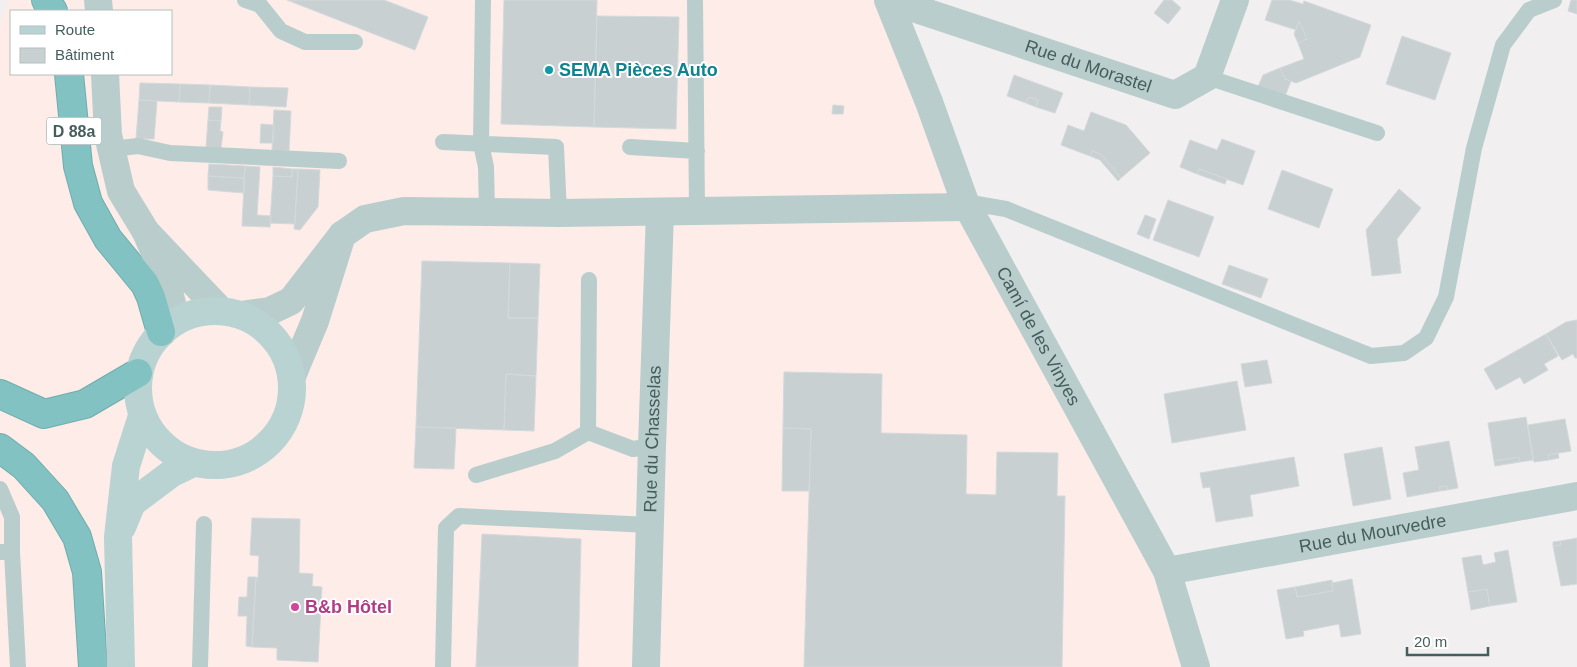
<svg xmlns="http://www.w3.org/2000/svg" width="1577" height="667" viewBox="0 0 1577 667" font-family="Helvetica,sans-serif">
  <style>
    .commercial { fill: #fdece7; fill-rule: evenodd }
    .building { fill: #c9d0d2; stroke: #d3d9db }
    .lines { fill: none; stroke-linecap: round; stroke-linejoin: round }
    .highway-casing { stroke: #6eadae; stroke-width: 30 }
    .lane { stroke: #b9cdcc; stroke-width: 16 }
    .street { stroke: #b9cdcc; stroke-width: 28 }
    .secondary { stroke: #b9d2d2; stroke-width: 28 }
    .highway { stroke: #83c2c2; stroke-width: 28 }
    .culture-dot { fill: #0f9aa8; stroke: #fff; stroke-width: 2 }
    .hotel-dot { fill: #d1479c; stroke: #fff; stroke-width: 2 }
    .labels { text-anchor: middle; stroke-width: 4; stroke-linejoin: round; paint-order: stroke }
    .shield { fill: #fff; stroke: #7d8e8e; stroke-width: 1 }
    .shield-label { font-size: 16px; font-weight: bold; fill: #455e5d }
    .street-label { font-size: 18px; fill: #455e5d; stroke: #fff }
    .culture-label { font-size: 18px; font-weight: bold; fill: #0d838f; stroke: #fff; text-anchor: start }
    .hotel-label { font-size: 18px; font-weight: bold; fill: #b23c85; stroke: #fff; text-anchor: start }
  </style>
  <rect width="100%" height="100%" fill="#f2eff0"/>
  <path class="commercial" d="M9,0H889V18L1156,576L1185,667H0V22ZM11,11H171V74H11Z"/>
  <path class="building" d="M287,0H384L428,17L415,50Z
    M504,0H597L594,127L501,124Z
    M1164,0H1172L1181,8L1168,24L1154,13Z
    M1272,0H1289L1303,4L1304,1L1371,25L1360,57L1296,83L1285,79L1280,68L1304,59L1298,43L1307,39L1299,21L1296,30L1265,20Z
    M1571,0H1577V14L1568,11Z
    M597,16L679,17L676,129L594,127Z
    M1299,21L1307,39L1298,43L1294,34Z
    M1402,36L1451,53L1435,100L1386,84Z
    M1280,68L1285,79L1291,81L1284,99L1257,89L1263,75Z
    M1014,75L1063,93L1055,113L1036,107L1038,100L1029,97L1026,103L1007,96Z
    M140,83L180,84L179,102L139,100Z
    M180,84L210,85L209,103L179,102Z
    M210,85L250,87L249,105L209,103Z
    M250,87L288,88L286,107L249,105Z
    M1029,97L1038,100L1036,107L1026,103Z
    M139,100L157,101L154,139H136Z
    M833,105L844,106L843,114H832Z
    M209,107H222L221,121L208,120Z
    M274,110L291,111L289,151H272Z
    M1091,112L1126,125L1150,153L1121,178L1102,155L1092,151L1090,156L1061,145L1068,125L1084,131Z
    M208,120L221,121L220,131L223,132L221,148L206,147Z
    M261,124L274,125L273,143H260Z
    M1222,139L1255,151L1243,185L1199,169L1197,174L1180,167L1190,140L1217,150Z
    M1092,151L1102,155L1121,178L1118,181L1100,160L1090,156Z
    M209,164L245,166L244,178L208,176Z
    M245,166L260,167L257,215L271,216L270,227L242,226Z
    M273,167L292,169V177L273,176Z
    M292,169H298L295,224L270,223L273,176L292,177Z
    M298,169L320,170L318,207L300,230L294,229Z
    M1199,169L1227,179L1225,184L1197,174Z
    M1282,170L1333,189L1319,228L1268,209Z
    M208,176L244,178V193L208,190Z
    M1399,189L1421,208L1397,239L1401,273L1372,276L1366,230Z
    M1168,200L1214,217L1199,257L1153,240Z
    M1145,215L1156,219L1149,239L1137,234Z
    M422,261L510,263L508,318H538L536,376L506,374L504,430L416,427Z
    M510,263L540,264L538,318H508Z
    M1229,265L1268,279L1261,298L1222,284Z
    M1577,320V358H1575L1573,354L1562,360L1546,334L1566,322Z
    M1546,334L1558,356L1544,364L1548,370L1524,384L1520,377L1496,390L1484,369Z
    M1267,360L1272,383L1245,387L1241,364Z
    M784,372L882,374L881,433L967,435L966,494L996,495L997,452L1058,453L1057,496H1065L1062,667H804L811,429L783,428Z
    M506,374L536,376L534,431L504,430Z
    M1237,381L1246,430L1172,443L1164,394Z
    M1526,417L1533,460L1520,462L1519,457L1494,461L1488,423Z
    M1565,419L1571,451L1548,455L1549,460L1534,462L1528,425Z
    M416,427L456,428L454,469L414,468Z
    M783,428L811,429L809,491H782Z
    M1449,441L1458,488L1447,490V486L1439,487L1440,491L1407,497L1403,473L1419,470L1415,447Z
    M1382,447L1391,499L1353,506L1344,454Z
    M1558,453L1559,458L1549,460L1548,455Z
    M1294,457L1299,486L1250,495L1253,516L1216,522L1210,487L1203,488L1200,473Z
    M1519,457L1520,462L1495,466L1494,461Z
    M1447,486V490L1440,491L1439,487Z
    M252,518L300,519L299,573L313,574L312,586L322,587L318,662L277,660V648L252,647L256,577L258,578L259,556L250,555Z
    M482,534L581,539L578,667H476Z
    M1577,538V584L1561,586L1553,546L1561,545L1560,541Z
    M1560,541L1561,545L1553,546V542Z
    M1508,550L1517,602L1490,606L1487,589L1468,592L1462,558L1481,555L1483,565L1496,562L1494,553Z
    M248,577H256L252,647L246,646L247,616H238L239,597H247Z
    M1352,579L1361,634L1341,637L1339,624L1303,631L1304,636L1286,639L1277,590L1295,587L1297,597L1333,591L1332,583Z
    M1332,580L1333,591L1297,597L1295,587Z
    M1487,589L1490,606L1471,610L1468,592Z"/>
  <g class="lines">
    <defs>
      <path id="highway" d="M46,0L53,11
        M69,74L78,166L88,203L108,239L145,284L151,297L161,332
        M0,394L44,414L85,404L138,373
        M0,448L24,466L55,500L77,537L87,572L93,667"/>
    </defs>
    <use href="#highway" class="highway-casing"/>
    <path class="lane" d="M245,0L260,5L281,31L305,42H355
      M483,0L481,144L486,167L487,212
      M695,0L697,211
      M1207,77L1377,133
      M443,142L556,147L559,213
      M630,147L697,151
      M111,149L138,146L170,153L339,161
      M965,202L1006,209L1371,356L1404,353L1426,338L1446,297L1474,148L1503,45L1529,10L1554,0
      M588,432L589,280
      M476,475L555,451L588,432L633,449L652,446
      M0,489L12,517V552H0
      M12,552L18,667
      M200,667L204,524
      M443,667L446,528L459,516L650,525"/>
    <g class="street">
      <path d="M98,0L99,11"/>
      <path id="s1" d="M888,0L929,102L965,202L1167,571L1196,667"/>
      <path id="s2" d="M889,0L1175,95L1207,77L1235,0"/>
      <path d="M105,74L108,135L121,191L146,232"/>
      <path d="M342,235L365,219L404,211L559,213L967,207"/>
      <path d="M241,315L270,311L291,301L342,235L315,321L292,376"/>
      <path d="M176,320L166,279L146,232L221,311"/>
      <path id="s3" d="M1167,571L1577,496"/>
      <path id="s4" d="M646,667L652,446L660,212"/>
    </g>
    <path class="secondary" d="M138 388a77 77 0 1 1 154 0a77 77 0 1 1-154 0Z
      M122,527L132,503L172,473L193,463
      M121,667L118,537L126,466L142,416"/>
    <use href="#highway" class="highway"/>
  </g>
  <circle class="culture-dot" cx="549" cy="70" r="5"/>
  <circle class="hotel-dot" cx="295" cy="607" r="5"/>
  <g class="labels">
    <rect class="shield" x="46.5" y="117.5" width="55" height="27" rx="4"/>
    <g class="shield-label">
      <text x="74" y="137">D 88a</text>
    </g>
    <g class="street-label">
      <text dy="6" stroke="none"><textPath href="#s2" startOffset="210">Rue du Morastel</textPath></text>
      <text dy="6" stroke="none"><textPath href="#s1" startOffset="369">Camí de les Vinyes</textPath></text>
      <text dy="6" stroke="none"><textPath href="#s4" startOffset="228">Rue du Chasselas</textPath></text>
      <text dy="6" stroke="none"><textPath href="#s3" startOffset="209">Rue du Mourvedre</textPath></text>
    </g>
    <g class="culture-label">
      <text x="559" y="76">SEMA Pièces Auto</text>
    </g>
    <g class="hotel-label">
      <text x="305" y="613">B&amp;b Hôtel</text>
    </g>
  </g>
  <rect x="10" y="10" width="162" height="65" fill="#ffffff" stroke="#b5bfbe"/>
  <rect x="20" y="26" width="25" height="8" fill="#b9d2d2" stroke="#b5bfbe"/>
  <text x="55" y="35" font-size="15" fill="#455e5d">Route</text>
  <rect x="20" y="48" width="25" height="15" fill="#c9d0d2" stroke="#b5bfbe"/>
  <text x="55" y="60" font-size="15" fill="#455e5d">Bâtiment</text>
  <path d="M1407 647v8h81v-8" fill="none" stroke="#455e5d" stroke-width="2.5"/>
  <text x="1414" y="647" font-size="15" fill="#455e5d" stroke="#ffffff" stroke-width="4" paint-order="stroke">20 m</text>
</svg>
